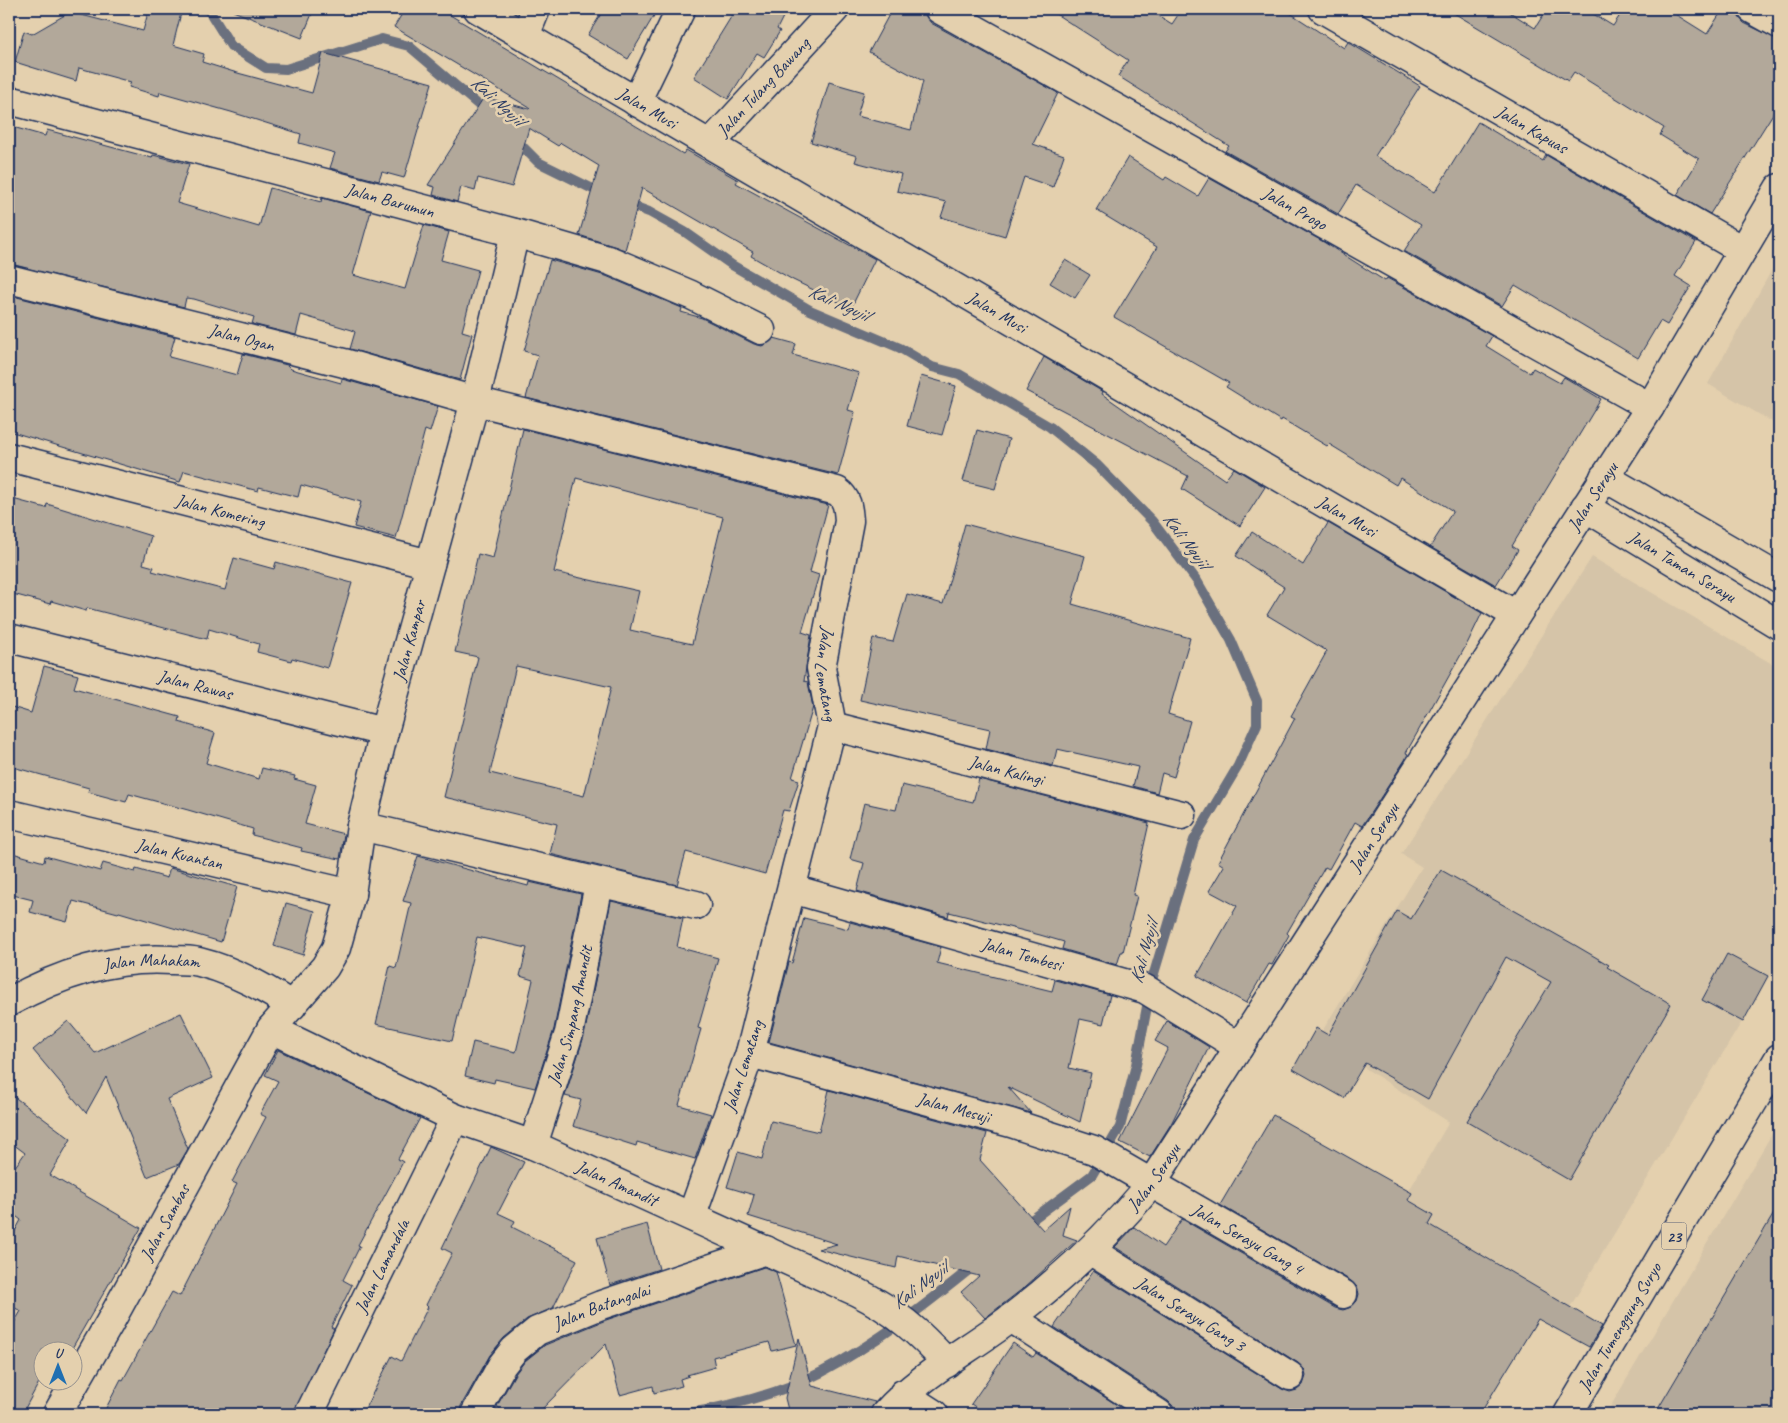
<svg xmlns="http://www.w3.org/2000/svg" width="1788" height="1423" viewBox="0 0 1788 1423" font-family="Caveat,sans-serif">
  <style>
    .built { fill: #d5c4a8 }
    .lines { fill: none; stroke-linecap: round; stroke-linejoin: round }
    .stream { stroke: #6b6f7e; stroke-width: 10 }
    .building { fill: #b2a89a; stroke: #1b2f5e; fill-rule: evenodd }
    .minor-casing { stroke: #1b2f5e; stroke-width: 31 }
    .trunk-casing { stroke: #1b2f5e; stroke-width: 31 }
    .minor { stroke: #e4d0ae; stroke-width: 28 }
    .trunk { stroke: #e4d0ae; stroke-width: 28 }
    .labels { text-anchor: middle; stroke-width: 5; stroke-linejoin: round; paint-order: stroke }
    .shield { fill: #e4d0ae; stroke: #575f76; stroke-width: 1 }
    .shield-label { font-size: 16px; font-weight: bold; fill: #1b2f5e }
    .street-label { font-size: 18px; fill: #1b2f5e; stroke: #e4d0ae }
    .water-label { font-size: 19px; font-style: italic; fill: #2f3f66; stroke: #e4d0ae }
  </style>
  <rect width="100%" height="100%" fill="#e4d0ae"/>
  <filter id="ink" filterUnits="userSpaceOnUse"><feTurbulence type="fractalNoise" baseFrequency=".02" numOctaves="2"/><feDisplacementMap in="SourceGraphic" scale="10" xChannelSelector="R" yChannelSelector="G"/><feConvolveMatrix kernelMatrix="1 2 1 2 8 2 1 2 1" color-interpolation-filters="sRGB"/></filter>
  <g filter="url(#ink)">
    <path class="built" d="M1779,257V426L1708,384Z
      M1592,557L1779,668V960L1567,1312L1400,1206L1449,1122L1318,1038L1422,867L1401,854Z
      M1779,1122V1414H1606Z"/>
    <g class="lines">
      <path class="stream" d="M208,9L231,46L266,68L286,69L382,39L409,46L489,114
        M514,138L538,162L605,195
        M625,203L649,212L685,232L732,265L810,310L900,348L932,367L959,374L1050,427L1097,465L1152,521L1197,581L1231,640L1257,701V724L1238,766L1194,840L1152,980L1136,1065L1120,1127L1092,1175L1022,1227
        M684,1414C731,1406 780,1394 822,1372C877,1343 928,1303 976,1264"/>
    </g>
    <path class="building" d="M149,9H182L173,45L204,54L202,62L234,72L312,93L323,53L432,83L404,178L382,172L379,181L330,168L335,153L299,143L301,134L231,112L160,92L159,96L129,87L131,82L79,68L76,81L15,62L24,31L32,34L70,12L143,31Z
      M234,9H314L302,38L233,11Z
      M405,9H440L683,154L686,150L738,180L736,183L875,259L851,308L793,280L751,256L753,252L642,188L625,250L579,235L599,166L561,143L558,146L529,128L512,187L478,178L475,191L461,187L457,202L433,195L435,187L428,185L484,97L529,109L530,108L394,27Z
      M604,9H658L628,59L588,35Z
      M736,9H787L777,29L780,31L764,57L757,53L728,99L694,77Z
      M892,9H915L924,13L931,23L1058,93L1033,144L1064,155L1053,187L1024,177L1005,236L941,217L946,202L897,191L901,174L855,162L857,156L811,142L829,82L864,92L857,116L911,130L923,81L869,52Z
      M1048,9H1148L1172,24L1182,9H1284L1344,48L1348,42L1420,86L1375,156L1435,192L1478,122L1543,161L1546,155L1696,242L1675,276L1691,286L1667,325L1660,321L1638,358L1515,285L1502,306L1404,251L1421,225L1356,185L1338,214L1225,151L1229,146L1118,76L1128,60Z
      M1447,9H1505L1535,28L1547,9H1585L1613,26L1624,9H1667L1707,34L1723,9H1735L1739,17L1744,23L1779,40V104L1710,214L1677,195L1699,159L1660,135L1664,128L1574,72L1568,81Z
      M9,126L45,136L47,130L152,158L153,155L189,164L177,203L259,227L270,188L321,202L322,198L371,211L353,275L405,289L424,225L449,232L441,260L478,270L462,331L472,334L460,380L350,349L355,332L352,330L301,315L296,335L252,324L254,317L194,299L186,298L184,307L9,264Z
      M1128,157L1164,180L1166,177L1198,196L1209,178L1322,241L1385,281L1387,278L1492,336L1486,346L1530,373L1533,368L1560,383L1564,377L1601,399L1512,546L1518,550L1496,585L1430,547L1453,511L1400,478L1396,485L1329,444L1327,446L1282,419L1281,421L1226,387L1229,383L1114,317L1157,247L1096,210Z
      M550,260L606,276L682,308L681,312L702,318L754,344L762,346L774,338L796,344L793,355L859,373L848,410L855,412L838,475L526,398L538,355L524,351Z
      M1065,260L1090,275L1075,298L1050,283Z
      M9,295L175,337L169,357L237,375L243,354L287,365L291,369L341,383L342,379L438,406L430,432L425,430L396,538L354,527L361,502L301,485L298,497L259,487L258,491L184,471L180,482L9,431Z
      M1044,357L1103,392L1102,394L1225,480L1234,468L1265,487L1240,526L1182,489L1188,476L1026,391Z
      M921,376L956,386L942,435L907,426Z
      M523,429L828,505L810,572L819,575L802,632L811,635L804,681L808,682L813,707L792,778L799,780L789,811L783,810L765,874L686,852L677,885L550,854L557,824L444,797L478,657L455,652L478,554L493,558ZM576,478L723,517L692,644L630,630L639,591L554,572ZM516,666L611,687L584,796L490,773Z
      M977,430L1009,439L995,489L963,481Z
      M9,498L46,508L47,504L151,536L143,564L154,567L152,571L225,590L234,558L274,569L276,562L352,583L327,668L292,658L291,661L257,652L259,644L209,629L207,639L87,608L86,611L51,601L50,604L9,593Z
      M1328,523L1482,613L1468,642L1406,753L1408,754L1405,760L1362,826L1355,822L1329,869L1325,867L1287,933L1289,935L1272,965L1269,964L1246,1003L1197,976L1237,906L1209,891L1224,866L1218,862L1295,718L1291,716L1327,651L1267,615L1284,587L1236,556L1252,532L1303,565Z
      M965,524L1085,556L1072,604L1190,638L1168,714L1190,721L1174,777L1162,773L1157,793L1133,786L1138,767L1057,749L1053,766L986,749L990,729L860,700L873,638L893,642L907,594L943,604Z
      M44,666L78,675L74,688L180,717L179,722L215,733L206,763L259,779L262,768L295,776L294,779L316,785L305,824L344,834L340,859L301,851L302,848L252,835L253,829L188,810L129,794L126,802L88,792L89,788L9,766V706L31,713Z
      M979,779L1149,823L1133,895L1137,896L1123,952H1121L1117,965L1062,949L1064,942L1040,935L949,912L948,917L857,891L864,863L850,859L864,803L896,810L902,785L973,802Z
      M9,852L44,862L45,856L100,871L103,863L135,872L136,869L167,878L170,868L237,887L221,942L119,912L118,913L73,901L67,922L30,912L33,900L9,894Z
      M418,856L528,886L529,882L581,894L554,1029L535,1088L495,1079L494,1083L465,1076L473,1042L516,1052L533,980L520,976L527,948L477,937L452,1041L376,1024L390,966L396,968L411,903L403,901Z
      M1441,870L1573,944L1609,965L1607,967L1671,1004L1569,1180L1467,1121L1551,982L1506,957L1428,1099L1365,1063L1344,1098L1293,1069L1316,1028L1328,1035L1397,911L1411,919Z
      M611,901L683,918L677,947L718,958L698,1028L701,1029L679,1105L711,1114L695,1159L637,1142L636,1146L573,1126L581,1100L565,1096L584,1036Z
      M286,903L315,911L303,955L274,946Z
      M804,918L848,929L850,922L941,947L937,963L1052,991L1055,980L1110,995L1103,1024L1080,1019L1069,1068L1091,1073L1080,1122L1008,1087L1031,1113L769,1042L789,962L792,963Z
      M1727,954L1768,976L1743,1022L1702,1000Z
      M181,1013L213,1078L167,1099L188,1149L179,1164L147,1177L106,1077L86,1113L33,1050L68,1021L95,1053Z
      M1167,1021L1209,1047L1171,1124L1150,1157L1120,1142L1168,1048L1155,1041Z
      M278,1050L420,1118L398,1159L403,1162L358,1245L360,1246L343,1280L352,1285L331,1327L334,1329L294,1412L293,1414H103L121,1379L123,1380L172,1292L180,1296L237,1184L232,1182L266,1117L260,1114L278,1081L265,1075Z
      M829,1090L987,1133L980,1160L1043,1230L1070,1206L1063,1235L1077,1240L1025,1287L985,1318L961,1292L979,1276L898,1256L896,1268L818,1249L837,1244L748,1216L754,1195L727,1187L738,1152L762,1159L771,1121L819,1132Z
      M9,1093L71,1139L50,1175L141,1228L71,1350H42V1377L22,1414H9V1328H11L21,1311L9,1305V1242L21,1220L9,1211V1175L25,1153L9,1141Z
      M1273,1115L1412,1193L1408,1200L1434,1215L1429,1224L1602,1326L1589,1347L1538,1319L1480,1414H1175L1173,1406L1168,1401L1054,1327L1093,1271L1282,1389L1290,1392L1297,1390L1303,1385L1306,1376L1304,1369L1298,1363L1115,1247L1134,1227L1163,1247L1182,1219L1335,1308L1343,1310L1351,1307L1357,1301L1359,1294L1357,1287L1351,1281L1220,1205Z
      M491,1147L524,1162L498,1213L515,1221L512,1227L577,1260L553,1308L527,1319L504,1338L490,1355L461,1406L459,1414H362L392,1356L401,1361L428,1307L426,1305L452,1253L442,1248Z
      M1779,1205V1414H1655Z
      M647,1224L659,1269L610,1285L597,1238Z
      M764,1267L776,1272L796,1345L772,1351L769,1342L713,1357L715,1367L687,1375L689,1376L680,1379L682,1386L654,1393L653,1386L620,1395L606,1344L537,1414H506L497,1406L515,1374L525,1361L545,1345L606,1320Z
      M799,1338L812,1386L875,1402L870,1414H789L785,1398Z
      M1013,1343L1033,1357L1036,1353L1131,1414H986L971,1404Z"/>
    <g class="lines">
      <defs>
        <g id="minor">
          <path id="s1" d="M478,9L1516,615"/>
          <path id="s2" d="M939,9L1650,407"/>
          <path id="s3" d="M1323,9L1742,250"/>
          <path d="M1752,9L1779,24"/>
          <path d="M525,36L536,9"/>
          <path id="s4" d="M9,100L515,233L611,261L691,295L761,330"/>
          <path d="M636,102L681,9"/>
          <path id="s5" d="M710,144L835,9"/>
          <path id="s6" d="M9,279L344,363L475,401L837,491C848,499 848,509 849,521L821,668L832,726L750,1053L692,1215"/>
          <path id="s7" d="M9,457L430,564"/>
          <path d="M1604,477L1779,578"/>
          <path id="s8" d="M1585,507L1779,625"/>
          <path id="s9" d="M9,638L384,732"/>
          <path id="s10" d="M832,726L1182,815"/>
          <path id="s11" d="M9,814L351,894"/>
          <path d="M361,826L696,905"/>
          <path id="s12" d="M792,889L1145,989L1239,1047"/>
          <path id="s13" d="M9,1002C60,974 113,956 172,960C181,960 191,960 199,962C232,970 264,987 292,1006"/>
          <path id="s14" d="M271,1029L455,1118L533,1145L857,1292C895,1311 919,1332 947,1363"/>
          <path id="s15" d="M750,1053L1011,1123L1094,1150L1343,1294"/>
          <path id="s16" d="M533,1145L569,1033L599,884"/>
          <path id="s17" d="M1091,1251L1290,1376"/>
          <path d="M1011,1318L1159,1414"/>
          <path d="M903,1394L934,1414"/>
          <path id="s18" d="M57,1414L109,1324L271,1029L325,967L336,948L351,894L361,826L384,732L475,401L515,233"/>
          <path id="s19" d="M309,1414L455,1118"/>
          <path id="s20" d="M475,1414L502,1365L514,1350L537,1331L601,1305L766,1250"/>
          <path id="s21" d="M885,1414C920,1375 969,1350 1011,1318C1063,1278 1109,1235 1151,1184L1650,407L1779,188"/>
        </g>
        <g id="trunk">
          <path id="s22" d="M1568,1414L1779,1058"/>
        </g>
      </defs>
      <use href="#minor" class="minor-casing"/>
      <use href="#trunk" class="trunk-casing"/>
      <use href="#minor" class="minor"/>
      <use href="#trunk" class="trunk"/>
    </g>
  </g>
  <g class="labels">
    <rect class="shield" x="1661.5" y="1222.5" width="25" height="27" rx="4"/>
    <g class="shield-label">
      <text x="1674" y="1242">23</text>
    </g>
    <g class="street-label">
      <text dy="6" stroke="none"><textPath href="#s5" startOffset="78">Jalan Tulang Bawang</textPath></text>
      <text dy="6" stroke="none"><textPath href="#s1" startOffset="196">Jalan Musi</textPath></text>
      <text dy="6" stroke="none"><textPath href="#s3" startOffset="241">Jalan Kapuas</textPath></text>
      <text dy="6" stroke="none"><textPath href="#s4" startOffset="394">Jalan Barumun</textPath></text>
      <text dy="6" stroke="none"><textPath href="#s2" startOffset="408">Jalan Progo</textPath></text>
      <text dy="6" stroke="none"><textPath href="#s1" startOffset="601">Jalan Musi</textPath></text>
      <text dy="6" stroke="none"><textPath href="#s6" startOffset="240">Jalan Ogan</textPath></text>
      <text dy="6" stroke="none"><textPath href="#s21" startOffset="1170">Jalan Serayu</textPath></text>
      <text dy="6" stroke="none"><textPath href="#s7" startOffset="218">Jalan Komering</textPath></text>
      <text dy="6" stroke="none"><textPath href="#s1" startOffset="1006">Jalan Musi</textPath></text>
      <text dy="6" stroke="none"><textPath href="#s8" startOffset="114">Jalan Taman Serayu</textPath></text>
      <text dy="6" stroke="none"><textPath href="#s18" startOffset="861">Jalan Kampar</textPath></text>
      <text dy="6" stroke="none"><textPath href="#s6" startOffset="1044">Jalan Lematang</textPath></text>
      <text dy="6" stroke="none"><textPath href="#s9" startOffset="192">Jalan Rawas</textPath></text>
      <text dy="6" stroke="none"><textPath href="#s10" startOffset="180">Jalan Kalingi</textPath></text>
      <text dy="6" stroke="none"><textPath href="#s21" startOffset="765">Jalan Serayu</textPath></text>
      <text dy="6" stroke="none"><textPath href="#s11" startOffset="175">Jalan Kuantan</textPath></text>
      <text dy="6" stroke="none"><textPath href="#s12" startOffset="239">Jalan Tembesi</textPath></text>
      <text dy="6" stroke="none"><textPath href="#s13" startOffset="150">Jalan Mahakam</textPath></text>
      <text dy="6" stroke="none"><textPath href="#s16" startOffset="135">Jalan Simpang Amandit</textPath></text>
      <text transform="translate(743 1066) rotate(-72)" y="6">Jalan Lematang</text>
      <text dy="6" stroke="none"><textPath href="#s15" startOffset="211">Jalan Mesuji</textPath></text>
      <text dy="6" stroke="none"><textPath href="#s21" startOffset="360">Jalan Serayu</textPath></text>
      <text dy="6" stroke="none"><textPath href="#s14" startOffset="379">Jalan Amandit</textPath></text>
      <text dy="6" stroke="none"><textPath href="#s18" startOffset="220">Jalan Sambas</textPath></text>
      <text dy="6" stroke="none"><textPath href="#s15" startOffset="535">Jalan Serayu Gang 4</textPath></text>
      <text dy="6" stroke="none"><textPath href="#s19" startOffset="165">Jalan Lamandala</textPath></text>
      <text dy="6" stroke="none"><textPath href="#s20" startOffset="174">Jalan Batangalai</textPath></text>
      <text dy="6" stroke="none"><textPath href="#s17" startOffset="118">Jalan Serayu Gang 3</textPath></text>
      <text dy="6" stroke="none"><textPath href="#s22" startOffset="101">Jalan Tumenggung Suryo</textPath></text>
    </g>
    <g class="water-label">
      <text transform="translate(498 100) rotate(42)" y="7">Kali Ngujil</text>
      <text transform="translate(839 302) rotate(24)" y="7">Kali Ngujil</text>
      <text transform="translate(1187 540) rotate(53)" y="7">Kali Ngujil</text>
      <text transform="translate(1143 952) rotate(-75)" y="7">Kali Ngujil</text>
      <text transform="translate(919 1285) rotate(-37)" y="7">Kali Ngujil</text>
    </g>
  </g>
  <rect width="1788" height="1423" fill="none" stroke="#e4d0ae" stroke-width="30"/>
  <rect x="15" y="15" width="1758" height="1393" fill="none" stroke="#1b2f5e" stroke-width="2" filter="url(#ink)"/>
  <g transform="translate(58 1366)"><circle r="24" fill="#e4d0ae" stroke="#94908e"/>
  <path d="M0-4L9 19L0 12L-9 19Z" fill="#1f6fb2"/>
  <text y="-8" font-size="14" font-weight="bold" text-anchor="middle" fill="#1b2f5e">U</text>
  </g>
</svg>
